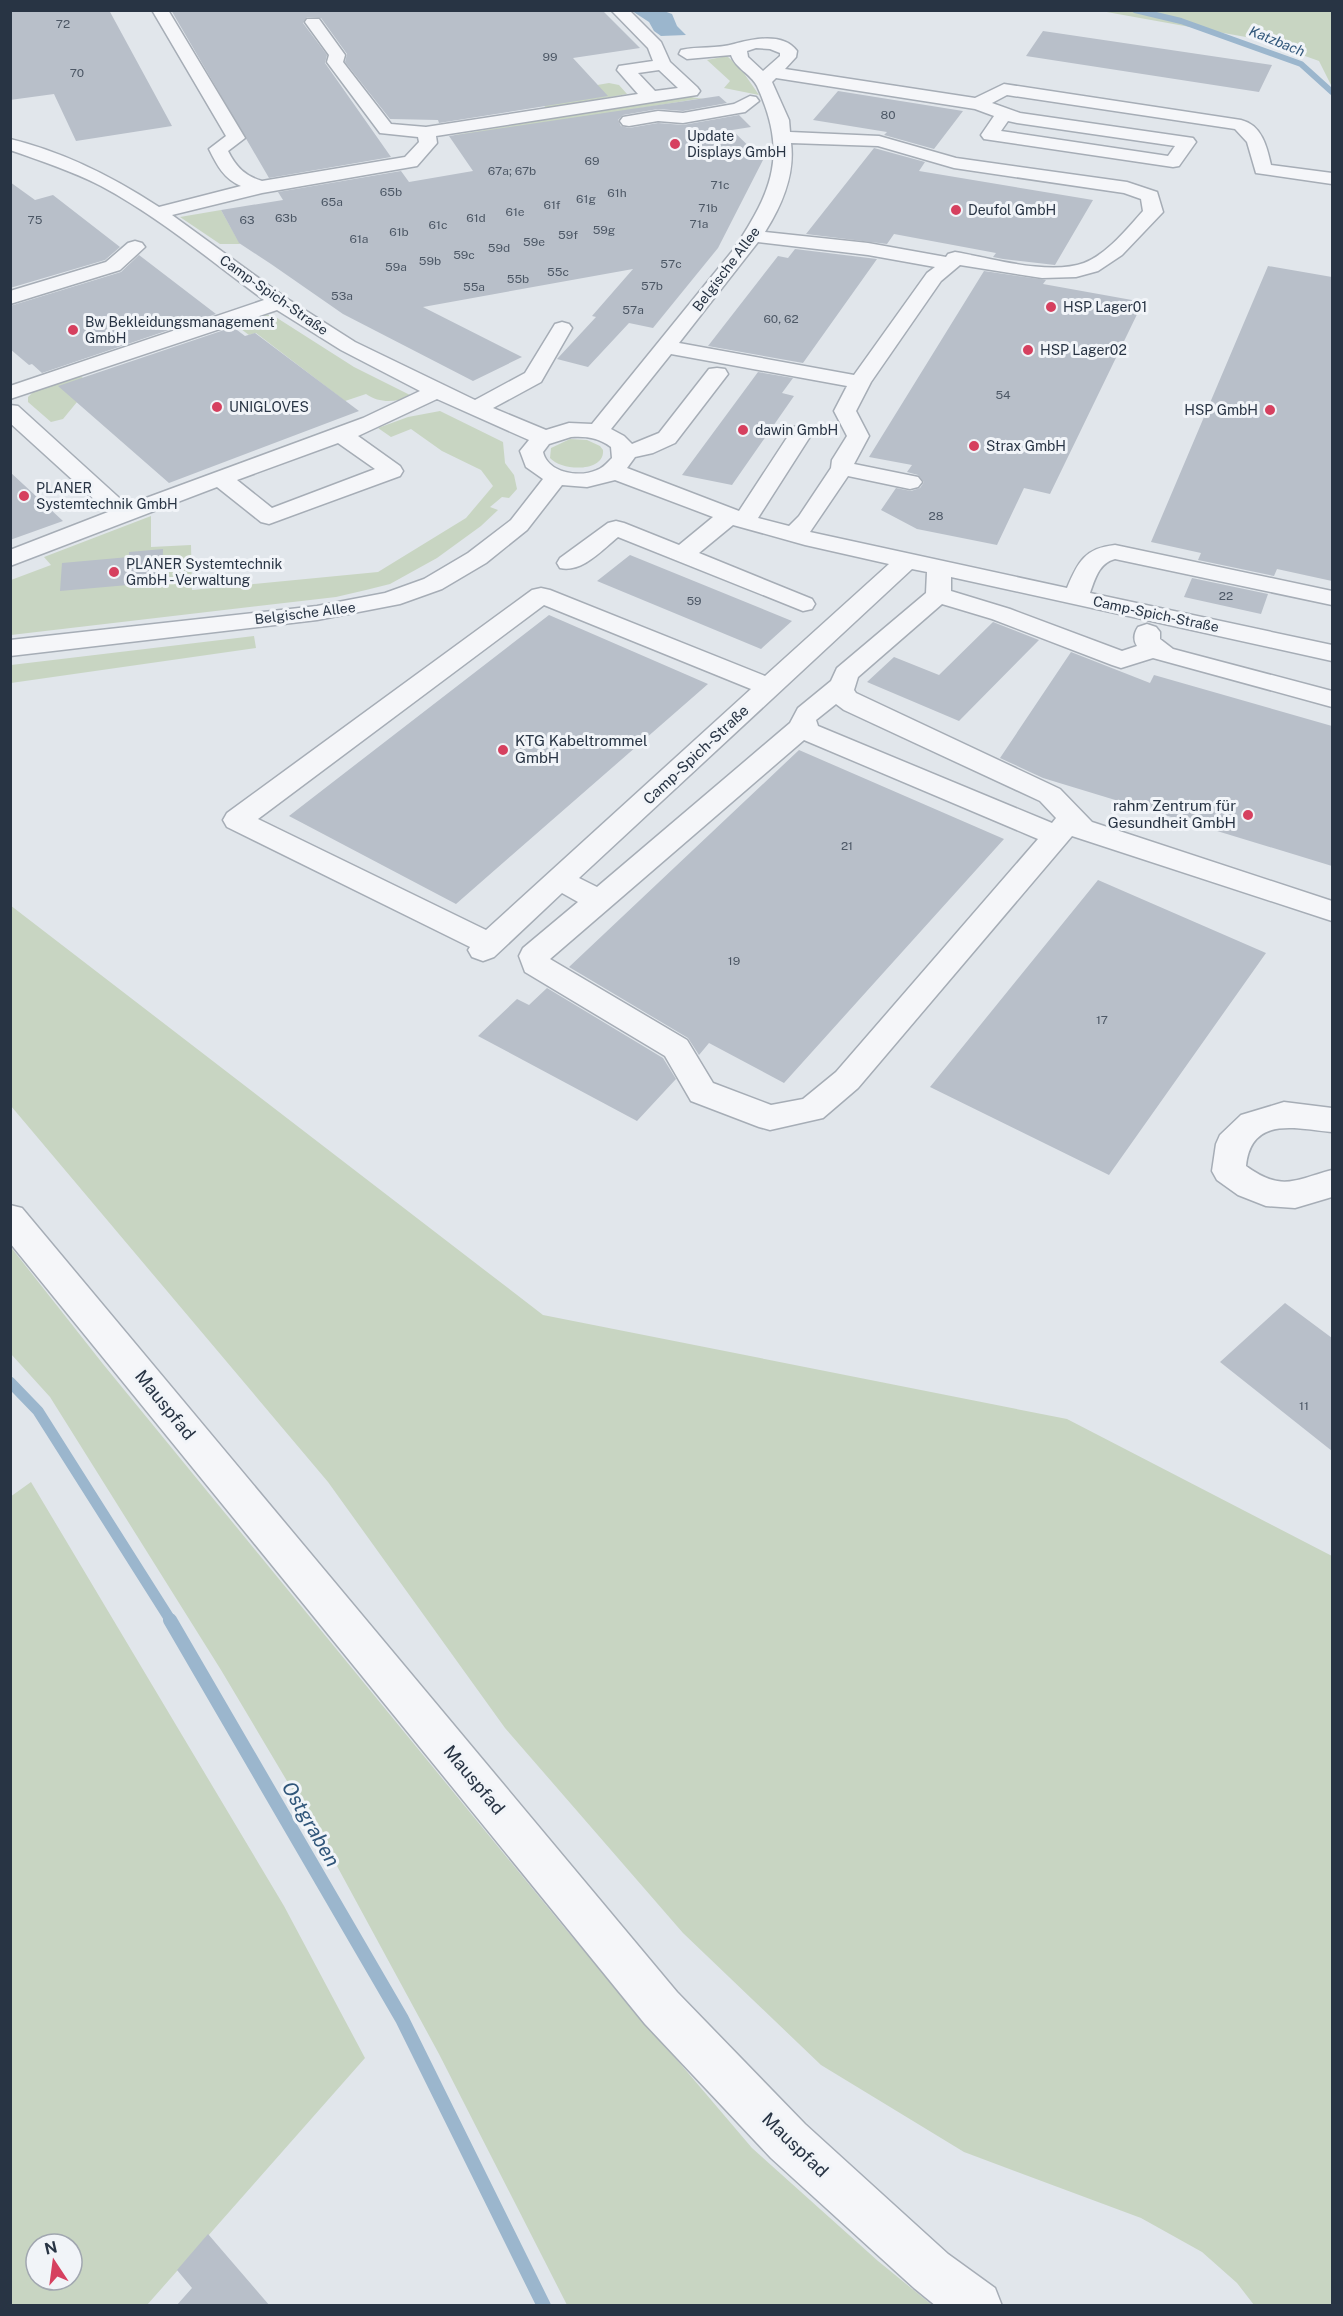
<svg xmlns="http://www.w3.org/2000/svg" width="1343" height="2316" viewBox="0 0 1343 2316" font-family="'Public Sans',sans-serif">
  <style>
    .green { fill: #c8d5c2; fill-rule: evenodd }
    .water { fill: #9bb6cd }
    .lines { fill: none; stroke-linecap: round; stroke-linejoin: round }
    .stream-far2 { stroke: #9bb6cd; stroke-width: 6 }
    .stream-far1 { stroke: #9bb6cd; stroke-width: 11 }
    .stream { stroke: #9bb6cd; stroke-width: 14 }
    .building { fill: #b8bfc9 }
    .minor-casing { stroke: #a6adb6; stroke-width: 3 }
    .minor { fill: #f5f6f9; fill-rule: evenodd }
    .poi-dot { fill: #d6405f; stroke: #f1f4f8; stroke-width: 2 }
    .labels { text-anchor: middle; stroke-width: 6; stroke-linejoin: round; paint-order: stroke }
    .number-label { font-size: 12px; fill: #4c5765 }
    .far-water-label { font-size: 14px; font-style: italic; fill: #30567a; stroke: #f1f4f8 }
    .far-poi-label { font-size: 14px; fill: #283444; stroke: #f1f4f8; text-anchor: start }
    .far-street-label { font-size: 14px; fill: #283444; stroke: #f1f4f8 }
    .poi-label { font-size: 15px; fill: #283444; stroke: #f1f4f8; text-anchor: start }
    .street-label { font-size: 15px; fill: #283444; stroke: #f1f4f8 }
    .near-street-label { font-size: 18px; fill: #283444; stroke: #f1f4f8 }
    .near-water-label { font-size: 20px; font-style: italic; fill: #30567a; stroke: #f1f4f8 }
  </style>
  <rect width="100%" height="100%" fill="#e1e6eb"/>
  <path class="green" d="M1101,11H1332V87L1319,61L1257,39Z
    M727,56L741,69L759,95L724,88L730,81L707,60Z
    M609,83L619,85L627,94L546,108L539,100L568,90Z
    M685,96L721,102L697,99L451,139L455,135Z
    M221,210L240,244H220L180,217Z
    M263,314L274,316L354,367L412,396C395,402 381,404 366,394L345,401L256,333L249,335L233,323Z
    M79,375L96,388L77,402L63,419L51,422L28,402V397L35,390Z
    M440,411L503,442L505,463L514,475L517,489L509,498L502,497L490,507L498,510L481,526L437,558L390,584L366,590L336,597L11,635V580L51,565L44,557L151,516V547L191,545L192,590L378,572L466,518L493,486L481,470L442,451L411,429L391,437L378,428L408,417Z
    M570,439L587,440L600,446L603,450C605,473 561,471 550,458L551,448Z
    M254,636L256,648L11,683V665Z
    M10,905L543,1315L1067,1419L1332,1556V2305H1254L1237,2283L1202,2252L1141,2218L964,2152L821,2065L683,1933L505,1728L328,1482L11,1106Z
    M10,1246L103,1364L563,1926L752,2148L878,2261L932,2305H567L439,2054L331,1855L221,1670L50,1397L11,1354Z
    M31,1482L284,1906L365,2058L147,2305H11L10,1497ZM36,2244H72V2280H36Z"/>
  <path class="water" d="M632,11H664L672,14L677,26L686,35L661,36L654,31L649,22Z"/>
  <g class="lines">
    <path class="stream-far2" d="M1135,10L1181,21L1301,64L1332,92"/>
    <path class="stream-far1" d="M10,1382L38,1411L171,1621"/>
    <path class="stream" d="M170,1620L402,2019L544,2306"/>
  </g>
  <path class="building" d="M10,10H109L172,126L76,141L54,94L10,100Z
    M171,10H602L640,48L573,58L608,96L439,123L438,120L390,119L345,62L347,54L321,18L307,17L303,23L327,55L325,63L391,157L269,178Z
    M1043,31L1272,65L1259,92L1026,56Z
    M838,91L963,111L934,149L884,135L887,132L813,120Z
    M719,96L727,103L683,111L658,109L623,115L618,120L621,126L629,128L658,123L683,125L739,115L751,127L732,130L763,160L718,248L653,328L629,323L588,367L557,359L596,317L592,316L633,269L423,307L522,357L473,381L343,314L271,264L239,243L221,210L283,200L278,192L401,171L409,182L473,171L449,136Z
    M874,148L925,162L919,171L1093,200L1055,265L1003,259L993,257L996,253L894,234L887,244L806,234Z
    M10,182L35,200L53,195L120,247L105,260L10,288Z
    M795,249L877,259L803,363L708,346L778,256L788,258Z
    M139,255L216,314L42,373L32,364L29,365L10,349V306L121,272Z
    M1268,266L1332,277V581L1277,569L1274,576L1198,560L1201,553L1151,542Z
    M984,271L1046,280L1043,284L1143,302L1050,494L1024,488L997,545L917,529L881,510L896,488L911,491L920,488L924,482L918,475L907,472L912,465L869,457Z
    M233,327L245,336L255,333L359,411L169,483L58,386Z
    M758,372L793,378L782,393L794,396L732,485L682,475Z
    M10,472L63,521L10,540Z
    M163,549L162,582L60,591L62,563L129,557V552Z
    M630,555L792,621L761,649L597,581Z
    M1192,578L1268,594L1261,614L1184,597Z
    M549,615L708,684L456,904L289,816Z
    M993,622L1039,640L959,721L867,682L894,657L939,675Z
    M1071,652L1150,683L1154,675L1332,726V866L1043,778L1000,758Z
    M799,750L1004,839L784,1083L709,1043L699,1055L688,1038L569,967Z
    M1098,880L1266,953L1109,1175L930,1087Z
    M547,988L663,1058L676,1079L637,1121L478,1036L517,999L529,1005Z
    M1285,1303L1332,1338V1451L1220,1362Z
    M208,2234L270,2306H176L192,2288L177,2270Z"/>
  <g class="lines">
    <defs>
      <path id="minor" d="M152,10H168L245,138L228,151C236,167 245,176 262,181L405,157L419,142L418,137L380,133L327,62L329,55L305,22L307,19H319L345,55L343,62L391,124L426,127L638,94L617,70L619,66L653,61L648,48L611,10H629L661,42L670,62L697,87L700,91L697,95L436,136L437,143L417,166L262,193L172,215L286,298L355,342L475,400L525,373L555,324L562,322L569,324L572,328L541,382L493,408L546,430L569,423L592,424L734,249C773,190 788,154 757,86C751,74 735,68 731,55L687,59L679,54L681,50C698,46 717,49 734,44C753,39 783,32 797,51L796,57L785,69L975,98L1004,84L1241,120C1262,125 1267,147 1271,165L1332,173V184L1256,173L1247,142L1235,129L1007,95L992,103L1020,113L1193,138L1196,142L1179,166L1173,167L984,139L981,135L994,116L975,109L776,78L772,82L789,120L790,132L879,136L956,158L1127,182L1157,192L1163,212L1122,255L1098,271L1076,277L1042,278L960,265L941,281L871,382L856,411L869,436L854,464L918,477L922,482L918,487L910,489L848,476L810,532L1067,588C1078,562 1085,548 1115,545L1332,591V605L1115,559C1099,563 1095,579 1090,593L1332,645V661L951,577V591L1010,609L1122,651L1137,646C1133,640 1134,633 1138,627L1147,624L1156,627L1160,632V639L1173,649L1332,691V707L1153,658L1121,668L1112,665L992,619L942,604L858,677L854,690L856,693L1060,789L1092,822L1332,901V921L1072,836L858,1088L823,1118L770,1130L759,1127L691,1101L665,1056L525,972L519,956L523,948L578,902L562,893L494,957L483,961L472,957L468,950L470,947L227,827L223,820L227,813L532,590L541,588L550,590L765,676L889,564L805,545L733,525L699,553L812,599L815,604L812,609L803,611L618,537C602,550 582,573 560,568L557,563L560,558L608,523L616,521L624,523L679,545L713,517L615,480L587,487L562,485L527,530L486,563L442,589L400,604L317,620L10,656V640L317,606L385,593L424,579L468,553L511,520L543,479L526,467L520,451L529,440L437,399L358,436L400,466L403,471L400,476L269,524L261,522L217,487L10,566V550L108,512L10,423V405L18,406L127,505L363,418L420,391L341,350L277,310L10,399V386L264,300C211,261 159,217 101,186C72,171 41,161 10,150V139C64,152 113,177 159,207L241,186C224,179 217,165 209,149L226,136ZM756,48L770,49L780,53V56L763,71L748,57L747,51ZM659,70L678,88L655,91L638,73ZM1008,121L1017,123L1175,146L1168,156L1001,131ZM791,143L878,146L954,168L1124,193L1141,199L1143,211C1127,229 1107,254 1084,263C1049,276 991,258 955,252L948,254L946,257L868,243L765,232C782,205 795,175 791,143ZM758,242L868,255L935,267L927,273L854,375L679,343ZM671,354L847,386L834,411L847,436L832,460L831,468L799,516L789,526L758,518L813,432L810,427L802,425L794,427L739,511L627,468L635,457L653,453L675,443L728,374L725,369L717,368L709,369L659,433L632,444L624,436L611,429ZM571,437C587,436 599,438 611,447L612,458C608,462 603,468 597,470C579,478 548,473 543,452L549,444ZM338,443L375,469L272,508L237,480ZM912,569L927,572L926,593L837,668L831,681L798,708L790,723L597,887L579,878ZM544,605L751,689L486,930L258,819ZM836,704L844,710L1040,801L1056,818L1052,823L818,726L816,720ZM804,740L1038,839L836,1072L803,1099L771,1105L713,1083L687,1040L550,959Z
        M750,96L756,97L759,101L745,112L739,113L683,123L658,121L629,126L623,125L620,121L623,117L658,111L683,113L734,104Z
        M135,241L142,243L145,247L120,270L10,304V291L106,262L128,243Z
        M1284,1102L1332,1108V1132C1297,1129 1251,1115 1246,1166C1282,1192 1294,1180 1332,1170V1197L1295,1208L1266,1206L1238,1195L1217,1180L1212,1171L1216,1144L1220,1135L1241,1115Z
        M10,1205L22,1208L677,1992L805,2124L948,2254L995,2288L1002,2306H936L914,2288L771,2158L645,2024L10,1243Z"/>
    </defs>
    <use href="#minor" class="minor-casing"/>
    <use href="#minor" class="minor"/>
  </g>
  <g class="poi-dot">
    <circle cx="675" cy="144" r="6"/>
    <circle cx="956" cy="210" r="6"/>
    <circle cx="1051" cy="307" r="6"/>
    <circle cx="73" cy="330" r="6"/>
    <circle cx="1028" cy="350" r="6"/>
    <circle cx="217" cy="407" r="6"/>
    <circle cx="1270" cy="410" r="6"/>
    <circle cx="743" cy="430" r="6"/>
    <circle cx="974" cy="446" r="6"/>
    <circle cx="24" cy="496" r="6"/>
    <circle cx="114" cy="572" r="6"/>
    <circle cx="503" cy="750" r="6"/>
    <circle cx="1248" cy="815" r="6"/>
  </g>
  <g class="labels">
    <g class="number-label">
      <text x="63" y="28">72</text>
      <text x="550" y="61">99</text>
      <text x="77" y="77">70</text>
      <text x="888" y="119">80</text>
      <text x="592" y="165">69</text>
      <text x="512" y="175">67a; 67b</text>
      <text x="720" y="189">71c</text>
      <text x="391" y="196">65b</text>
      <text x="617" y="197">61h</text>
      <text x="586" y="203">61g</text>
      <text x="332" y="206">65a</text>
      <text x="552" y="209">61f</text>
      <text x="708" y="212">71b</text>
      <text x="515" y="216">61e</text>
      <text x="286" y="222">63b</text>
      <text x="476" y="222">61d</text>
      <text x="35" y="224">75</text>
      <text x="247" y="224">63</text>
      <text x="699" y="228">71a</text>
      <text x="438" y="229">61c</text>
      <text x="604" y="234">59g</text>
      <text x="399" y="236">61b</text>
      <text x="568" y="239">59f</text>
      <text x="359" y="243">61a</text>
      <text x="534" y="246">59e</text>
      <text x="499" y="252">59d</text>
      <text x="464" y="259">59c</text>
      <text x="430" y="265">59b</text>
      <text x="671" y="268">57c</text>
      <text x="396" y="271">59a</text>
      <text x="558" y="276">55c</text>
      <text x="518" y="283">55b</text>
      <text x="652" y="290">57b</text>
      <text x="474" y="291">55a</text>
      <text x="342" y="300">53a</text>
      <text x="633" y="314">57a</text>
      <text x="781" y="323">60, 62</text>
      <text x="1003" y="399">54</text>
      <text x="936" y="520">28</text>
      <text x="1226" y="600">22</text>
      <text x="694" y="605">59</text>
      <text x="847" y="850">21</text>
      <text x="734" y="965">19</text>
      <text x="1102" y="1024">17</text>
      <text x="1304" y="1410">11</text>
    </g>
    <g class="far-water-label">
      <text transform="translate(1277 41) rotate(22)" y="5">Katzbach</text>
    </g>
    <g class="far-poi-label">
      <text x="687" y="141">Update<tspan x="687" dy="16">Displays GmbH</tspan></text>
      <text x="968" y="215">Deufol GmbH</text>
      <text x="1063" y="312">HSP Lager01</text>
      <text x="85" y="327">Bw Bekleidungsmanagement<tspan x="85" dy="16">GmbH</tspan></text>
      <text x="1040" y="355">HSP Lager02</text>
      <text x="229" y="412">UNIGLOVES</text>
      <text x="1258" y="415" text-anchor="end">HSP GmbH</text>
      <text x="755" y="435">dawin GmbH</text>
      <text x="986" y="451">Strax GmbH</text>
      <text x="36" y="493">PLANER<tspan x="36" dy="16">Systemtechnik GmbH</tspan></text>
      <text x="126" y="569">PLANER Systemtechnik<tspan x="126" dy="16">GmbH - Verwaltung</tspan></text>
    </g>
    <g class="far-street-label">
      <text transform="translate(726 269) rotate(-53)" y="5">Belgische Allee</text>
      <text transform="translate(274 295) rotate(35)" y="5">Camp-Spich-Straße</text>
      <text transform="translate(305 613) rotate(-7)" y="5">Belgische Allee</text>
      <text transform="translate(1156 614) rotate(12)" y="5">Camp-Spich-Straße</text>
    </g>
    <g class="poi-label">
      <text x="515" y="746">KTG Kabeltrommel<tspan x="515" dy="17">GmbH</tspan></text>
      <text x="1236" y="811" text-anchor="end">rahm Zentrum für<tspan x="1236" dy="17">Gesundheit GmbH</tspan></text>
    </g>
    <g class="street-label">
      <text transform="translate(696 755) rotate(-43)" y="5">Camp-Spich-Straße</text>
    </g>
    <g class="near-street-label">
      <text transform="translate(165 1405) rotate(51)" y="6">Mauspfad</text>
      <text transform="translate(474 1780) rotate(50)" y="6">Mauspfad</text>
      <text transform="translate(795 2145) rotate(44)" y="6">Mauspfad</text>
    </g>
    <g class="near-water-label">
      <text transform="translate(311 1824) rotate(60)" y="7">Ostgraben</text>
    </g>
  </g>
  <rect width="1343" height="2316" fill="none" stroke="#283444" stroke-width="24"/>
  <g transform="translate(54 2262) rotate(347)"><circle r="28" fill="#f1f4f8" stroke="#a1a7b0" stroke-width="1.5"/>
  <path d="M0-4.5L10 22L0 15L-10 22Z" fill="#d6405f"/>
  <text y="-9" font-size="16" font-weight="bold" text-anchor="middle" fill="#283444">N</text>
  </g>
</svg>
